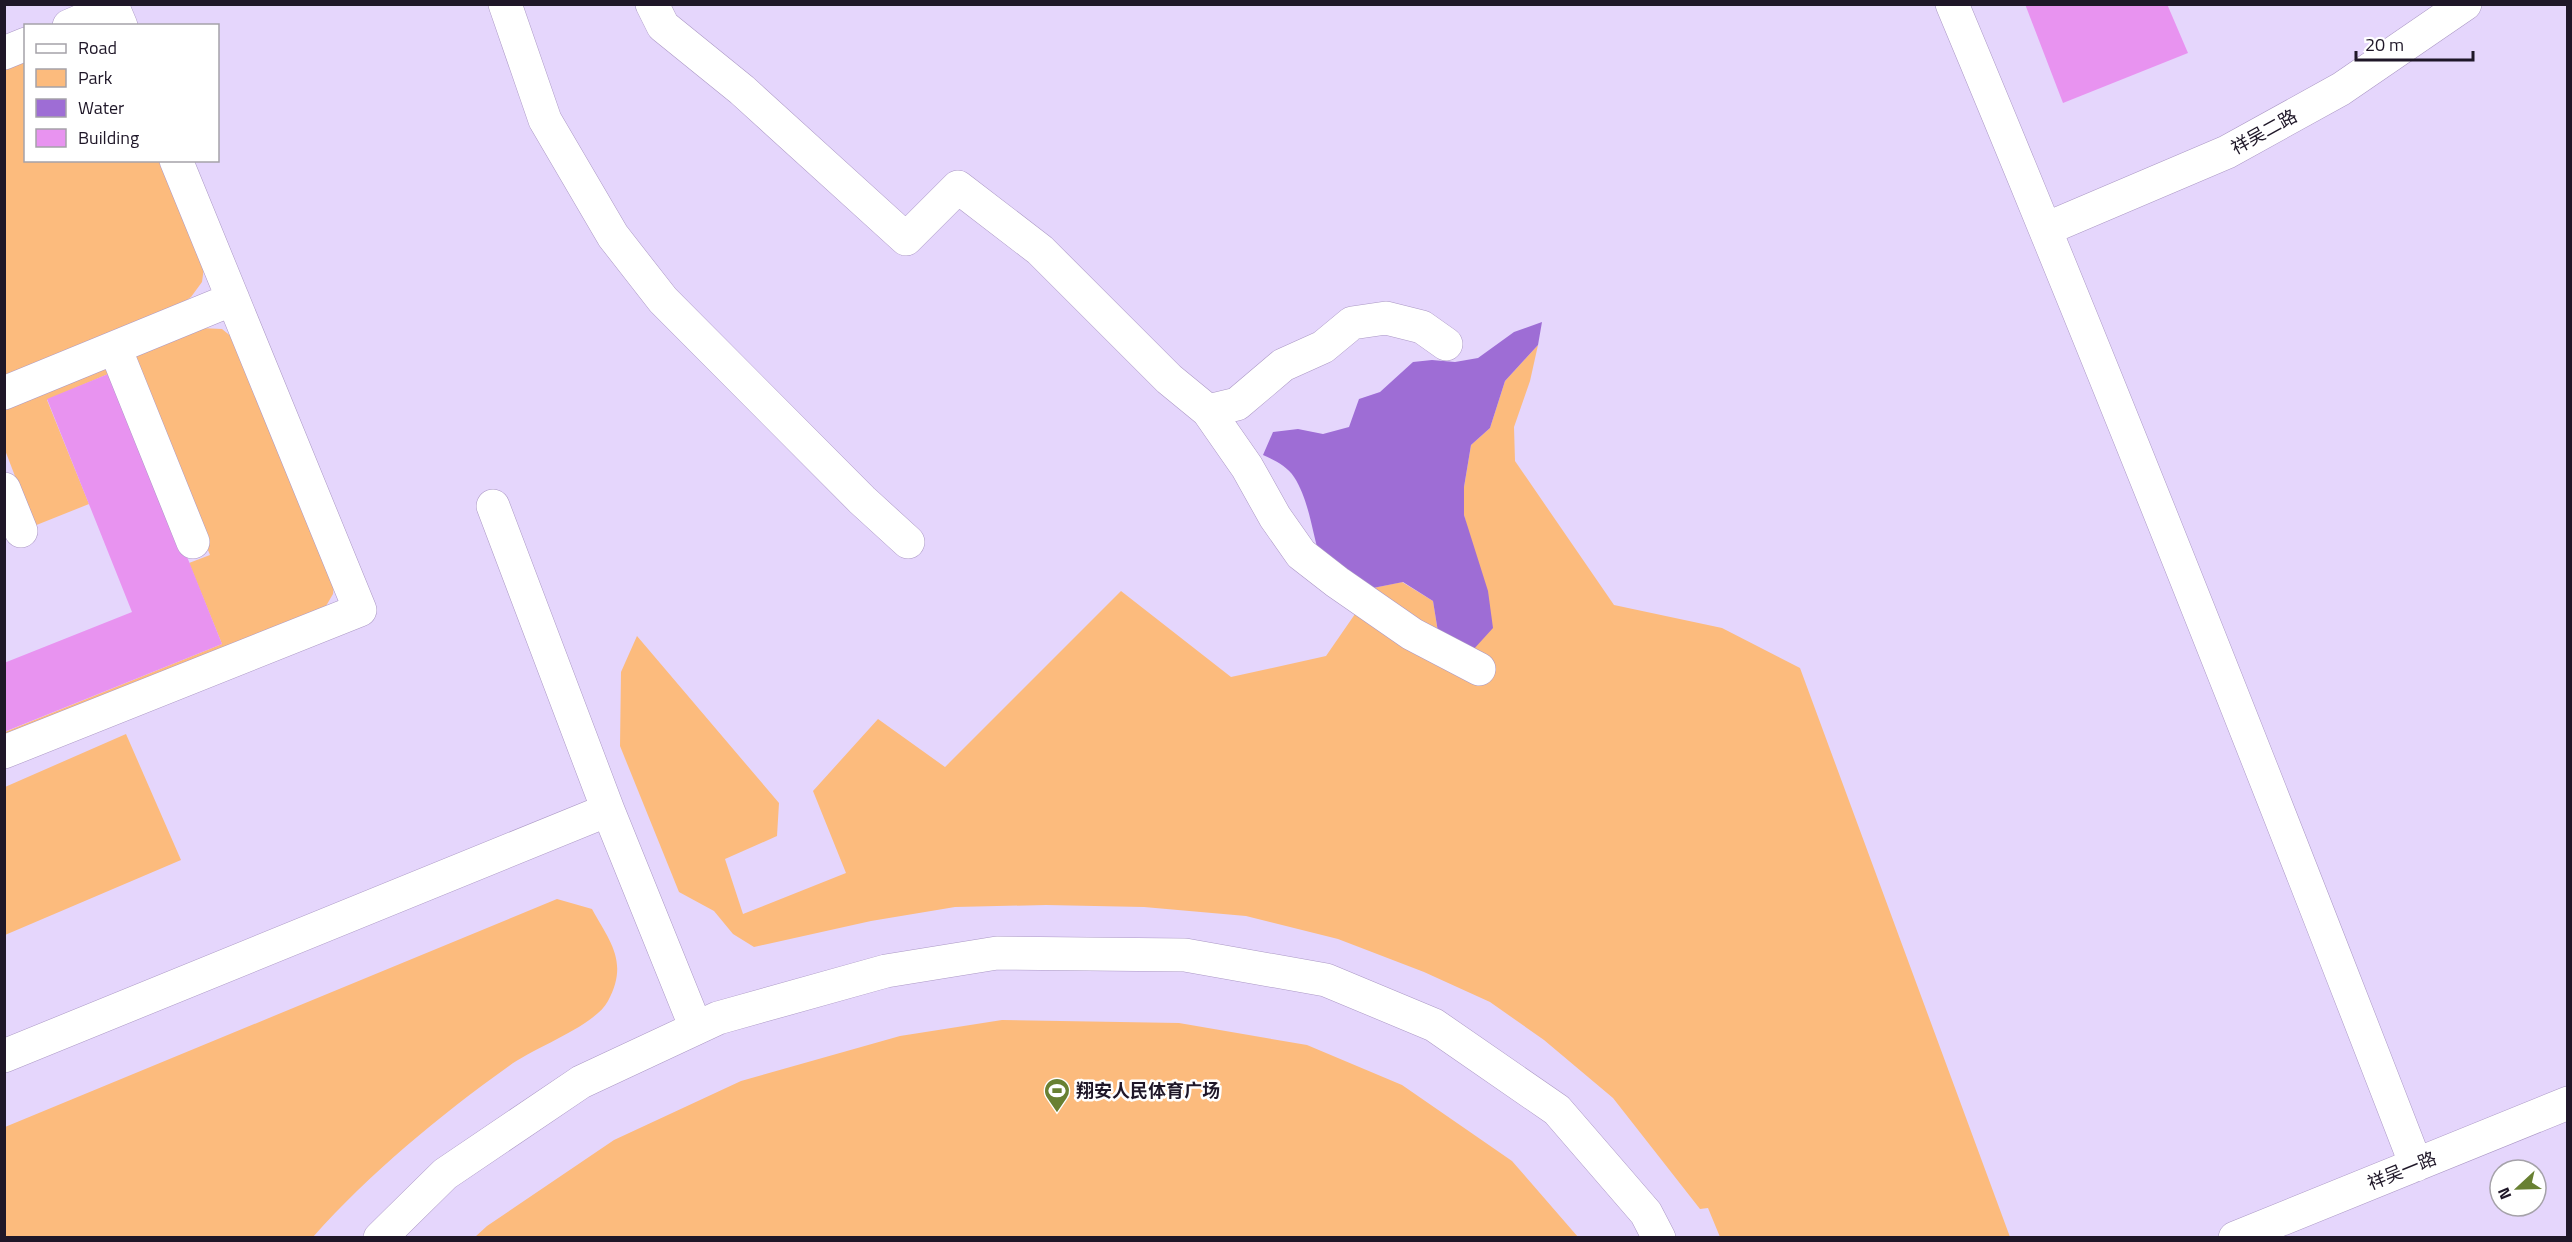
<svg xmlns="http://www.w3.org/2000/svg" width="2572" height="1242" viewBox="0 0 2572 1242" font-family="'Titillium Web','Noto Sans SC',sans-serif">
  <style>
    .green { fill: #fcbb7d }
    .water { fill: #9e6dd5 }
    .building { fill: #e893f0 }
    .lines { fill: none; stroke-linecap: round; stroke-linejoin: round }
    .minor-casing { stroke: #ab98c5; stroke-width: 34 }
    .minor { stroke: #fff; stroke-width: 33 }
    .labels { text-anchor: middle; stroke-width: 5; stroke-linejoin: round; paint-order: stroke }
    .street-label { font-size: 18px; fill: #1f1728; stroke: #fff }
    .poi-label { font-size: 18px; font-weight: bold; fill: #1f1728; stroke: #fff; text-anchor: start }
  </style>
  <rect width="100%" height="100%" fill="#e5d6fc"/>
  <path class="green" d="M25,56L26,160L164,161L205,260L202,282L191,297L167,314L4,380V65Z
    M200,328L222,329L238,342L335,573L333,594L319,618L5,741V732L222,644L189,563L210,555L130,356Z
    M1538,345L1530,381L1514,427L1515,461L1614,605L1722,628L1800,668L2010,1237H1720L1708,1208L1700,1209L1613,1098L1544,1040L1490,1002L1424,972L1338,939L1246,916L1144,907L1046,905L955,907L871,921L754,947L733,934L714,911L679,892L620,746L621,672L637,636L779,803L777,836L725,859L743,914L846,873L813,791L878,719L945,767L1121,591L1231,677L1326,656L1373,588L1402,582L1433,601L1439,638L1472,547L1464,515V487L1471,445L1490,428L1505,381Z
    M110,364L113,372L47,400L89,504L34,526L5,450V407Z
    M126,734L181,860L5,935V787Z
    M557,899L592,909C610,942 629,962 608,1001C595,1026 533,1048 509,1066C439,1116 370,1173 313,1237H5V1127Z
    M1002,1020L1179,1023L1307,1045L1402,1085L1512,1161L1578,1237H475L487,1226L614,1140L741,1081L900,1036Z"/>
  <path class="water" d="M1542,322L1538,345L1505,381L1490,428L1471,445L1464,487V515L1488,591L1493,628L1473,650L1439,638L1433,601L1403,582L1373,588L1319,554C1312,530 1308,498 1294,477C1287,466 1274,460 1263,455L1273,432L1298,429L1323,434L1349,427L1359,399L1380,392L1413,362L1432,360L1455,362L1478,358L1514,332Z"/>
  <path class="building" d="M2025,4H2167L2188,53L2063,103Z
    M113,372L222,644L4,732V663L132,612L47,399Z"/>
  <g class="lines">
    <defs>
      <path id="minor" d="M505,4L545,120L613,236L663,300L862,500L908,542
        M652,4L663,26L742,90L906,239L958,187L1040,250L1169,379L1208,411L1247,467L1275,517L1301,554L1337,582L1412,634L1479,669
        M1952,4C2113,389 2266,777 2416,1165
        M69,26L113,7L121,26
        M4,53L26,44
        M2046,229L2227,152L2341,89L2465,4
        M115,348L193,542
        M4,393L233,299
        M1208,411L1237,404L1283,365L1323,347L1352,323L1386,318L1422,327L1446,344
        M4,489L21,531
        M493,506L608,810L696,1028
        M4,752L360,610L176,160
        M4,1056L608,810
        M380,1238L445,1174L581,1082L718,1018L886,971L997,953L1185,955L1326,980L1434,1025L1557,1110L1646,1213L1659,1238
        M2235,1238L2568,1103"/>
    </defs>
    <use href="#minor" class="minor-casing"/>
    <use href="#minor" class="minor"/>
  </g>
  <defs>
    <symbol id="stadium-pin" viewBox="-11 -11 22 30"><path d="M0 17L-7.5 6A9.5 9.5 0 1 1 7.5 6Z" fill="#688032" stroke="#fff"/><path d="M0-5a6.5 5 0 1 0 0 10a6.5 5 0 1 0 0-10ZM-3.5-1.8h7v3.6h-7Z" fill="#fff"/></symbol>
  </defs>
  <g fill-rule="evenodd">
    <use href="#stadium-pin" x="1042" y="1076" width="30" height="40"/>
  </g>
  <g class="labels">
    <g class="street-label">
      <text transform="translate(2264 132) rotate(-29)" y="6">祥吴二路</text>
      <text transform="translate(2402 1171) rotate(-22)" y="6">祥吴一路</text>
    </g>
    <g class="poi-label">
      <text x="1076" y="1097">翔安人民体育广场</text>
    </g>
  </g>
  <rect width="2572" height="1242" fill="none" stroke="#1f1728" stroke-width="12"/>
  <rect x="24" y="24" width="195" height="138" fill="#ffffff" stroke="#a5a2a9" stroke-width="1.5"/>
  <rect x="36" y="44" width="30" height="9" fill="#ffffff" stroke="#a5a2a9" stroke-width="1.5"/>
  <text x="78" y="54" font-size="18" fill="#1f1728">Road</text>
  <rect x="36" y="69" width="30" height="18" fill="#fcbb7d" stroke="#a5a2a9" stroke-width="1.5"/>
  <text x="78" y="84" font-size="18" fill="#1f1728">Park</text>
  <rect x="36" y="99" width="30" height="18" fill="#9e6dd5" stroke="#a5a2a9" stroke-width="1.5"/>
  <text x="78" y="114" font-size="18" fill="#1f1728">Water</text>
  <rect x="36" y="129" width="30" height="18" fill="#e893f0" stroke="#a5a2a9" stroke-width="1.5"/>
  <text x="78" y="144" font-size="18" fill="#1f1728">Building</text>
  <g transform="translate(2518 1188) rotate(248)"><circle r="28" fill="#ffffff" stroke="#a5a2a9" stroke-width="1.5"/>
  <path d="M0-4.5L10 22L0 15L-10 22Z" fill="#688032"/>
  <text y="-9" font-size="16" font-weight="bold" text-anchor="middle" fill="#1f1728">N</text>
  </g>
  <path d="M2356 51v9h117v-9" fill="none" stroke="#1f1728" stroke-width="3"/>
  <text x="2365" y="51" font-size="18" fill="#1f1728" stroke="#ffffff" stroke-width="4.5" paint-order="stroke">20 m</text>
</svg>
